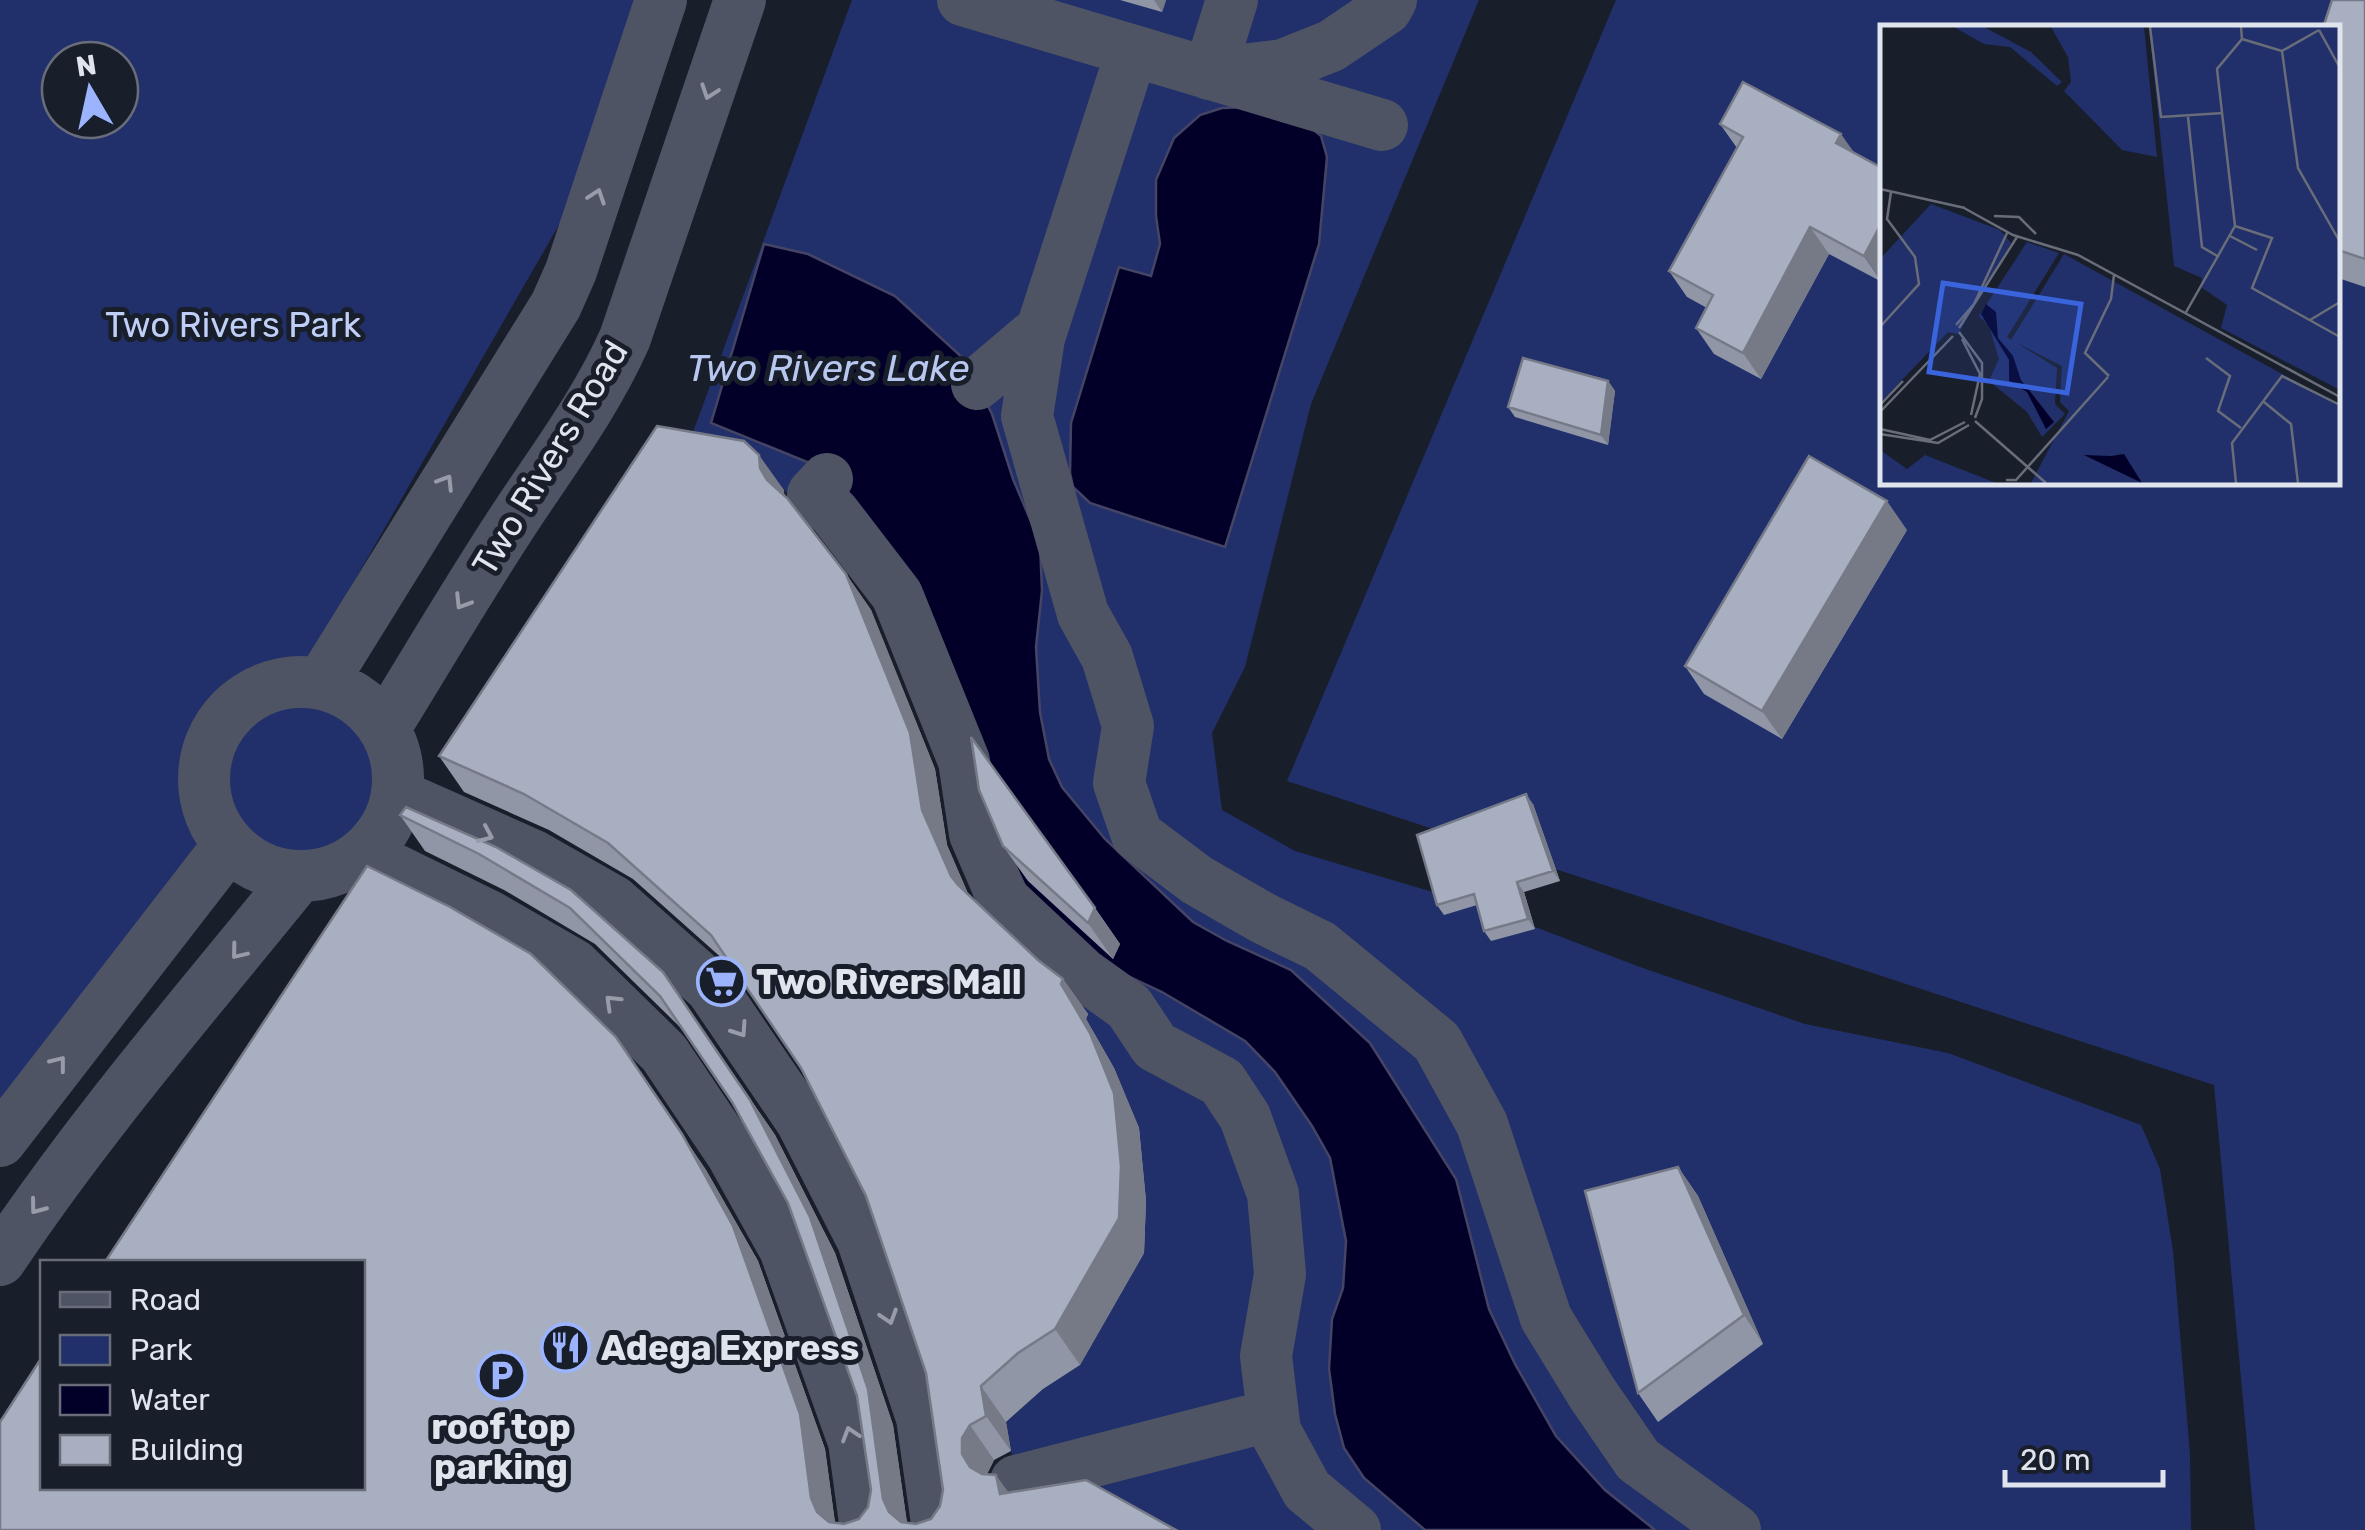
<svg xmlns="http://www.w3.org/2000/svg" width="2365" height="1530" viewBox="0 0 2365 1530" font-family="Rubik,sans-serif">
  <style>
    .green { fill: #21306a; fill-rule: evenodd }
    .water { fill: #020029; stroke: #454464; stroke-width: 2.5 }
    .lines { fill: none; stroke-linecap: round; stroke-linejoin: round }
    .street { stroke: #4e5464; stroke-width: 52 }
    .wall { fill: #9096a6 }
    .shaded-wall { fill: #767a87 }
    .building { fill: #a8afc1; stroke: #767a87; stroke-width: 2.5 }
    .oneway { stroke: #979ca8 }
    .labels { text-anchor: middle; stroke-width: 10; stroke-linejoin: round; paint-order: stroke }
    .park-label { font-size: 35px; fill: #c0cff7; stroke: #191e2b }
    .street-label { font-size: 35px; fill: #e0e4ed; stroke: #191e2b }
    .poi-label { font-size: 35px; font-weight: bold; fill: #e0e4ed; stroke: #191e2b; text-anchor: start }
    .water-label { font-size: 38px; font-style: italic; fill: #b8c7ef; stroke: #191e2b }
    .inset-road { fill: none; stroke: #696d79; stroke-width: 2.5 }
    .view { fill: #3a64db; fill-opacity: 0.15; stroke: #3a64db; stroke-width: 5 }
    .inset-edge { fill: none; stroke: #e0e4ed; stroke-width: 5 }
  </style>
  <rect width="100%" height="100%" fill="#191e2b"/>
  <path class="green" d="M0,0H673L625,110L287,698C304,698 323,698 339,706C416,746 381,869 295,859C261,854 240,835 225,807L129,974L0,1158ZM60,60H120V120H60Z
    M852,0H1479L1311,404L1245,667L1212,733L1222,810L1295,851L1483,907L1640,967L1805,1024L1948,1053L2141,1125L2160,1169L2173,1251L2190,1454L2191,1530H1025L1006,1422L1043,1389L1086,1019L973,896L946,765L888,610L811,514L769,477L682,462Z
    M1616,0H2365V1530H2255L2214,1085L1287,781ZM1882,28H2338V482H1882Z"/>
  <path class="water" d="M1249,107L1298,117L1321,136L1327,157L1319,244L1225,547L1090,503L1073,487L1070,473L1071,423L1119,267L1151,276L1160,244L1156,216V180L1174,138L1200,115L1222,108Z
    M764,244L808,254L895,296L964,359L992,414L1013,479L1040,543L1042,591L1036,647L1040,712L1049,759L1062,787L1105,839L1193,922L1227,941L1291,970L1370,1043L1456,1179L1489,1309L1515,1364L1556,1436L1605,1490L1655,1530H1425L1364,1478L1344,1448L1335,1414L1329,1369L1332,1319L1343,1288L1346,1241L1330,1158L1312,1126L1275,1072L1245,1041L1162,992L1119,972L1037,910L817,466L711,423Z"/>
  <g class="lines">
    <path class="street" d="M963,0L1382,125
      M1232,0L1209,74L1283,65L1331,46L1386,9L1391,0
      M1132,51L1039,338L1027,416L1083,614L1107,657L1128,726L1119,783L1137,835L1197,880L1263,918L1320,946L1437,1042L1482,1124L1546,1318L1592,1393L1638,1460L1735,1530
      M977,384L1042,329
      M827,479L813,494L834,513L897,595L964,761L975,834L1003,899L1083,974L1129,1007L1155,1046L1222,1082L1245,1117L1273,1194L1280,1274L1266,1356L1275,1431L1307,1490L1355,1530
      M204 779a97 97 0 1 1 194 0a97 97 0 1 1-194 0Z
      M321,684L556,305L571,271L661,0
      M384,729C426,661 466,593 509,527C549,465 595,406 625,338L740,0
      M397,795L534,856L613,901L711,988L801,1120L863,1241L922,1418L938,1530
      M363,854L489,916L574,965L664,1053L732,1154L785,1249L854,1442L866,1530
      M0,1141L229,845
      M0,1260C90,1125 197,1002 299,876
      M1016,1481L1273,1415"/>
  </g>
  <path class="wall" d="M1120,0H1166L1162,12Z
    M2365,0V287L2338,278V28Z
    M1743,82L1882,282L1829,254L1761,379L1714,354L1696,328L1707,308L1687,297L1669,271L1737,148L1720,124Z
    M1608,381L1615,391L1608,445L1515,417L1508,407Z
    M784,490V495L846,574L871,610L935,769L947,845L969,896L1038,960L1063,979L1088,1014L1086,1019L1114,1068L1139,1128L1146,1201L1144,1253L1080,1365L1043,1389L1006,1422L1011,1451L994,1460L987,1474L1009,1493L1176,1530H0L616,1037L706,1170L758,1261L825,1449L835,1523L844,1524L859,1519L868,1507L871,1490L857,1396L788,1203L732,1102L683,1030L595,944L504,890L425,851L400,815L496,847L663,972L775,1135L835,1253L893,1425L907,1523L916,1524L931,1519L940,1506L943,1490L926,1373L866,1196L801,1068L734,969L633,879L549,830L464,792L439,756Z
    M1907,530L1782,739L1704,694L1685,666Z
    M1533,804L1560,881L1524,892L1535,929L1491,941L1484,931L1477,905L1444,915L1437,905Z
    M1003,846L1095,908L1120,944L1113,959L1028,881Z
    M1678,1167L1698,1196L1763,1344L1658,1422L1638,1393Z"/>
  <path class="shaded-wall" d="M1154,0H1166L1162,12Z
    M1841,134L1860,161L1836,143Z
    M1882,222V282L1864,256Z
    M1810,227L1829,254L1761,379L1743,353Z
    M1608,381L1615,391L1608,445L1601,435Z
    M759,455L784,490L785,504L760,468Z
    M1887,501L1907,530L1782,739L1762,711Z
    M846,574L871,610L935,769L947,845L976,912L951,876L922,810Z
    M1526,794L1533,804L1560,881L1553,871Z
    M1517,882L1524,892L1535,929L1528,919Z
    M1095,908L1120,944L1113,959L1088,923Z
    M663,972L775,1135L835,1253L893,1425L908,1530L889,1512L883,1499L810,1217Z
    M1063,979L1088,1014L1086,1019L1114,1068L1139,1128L1146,1201L1144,1253L1080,1365L1055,1329L1061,984Z
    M616,1037L706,1170L758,1261L825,1449L836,1530L817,1512Z
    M1678,1167L1698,1196L1763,1344L1744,1315Z
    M981,1386L1006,1422L1011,1451L986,1416Z
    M970,1425L994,1460L987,1474L995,1503L962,1454V1438Z
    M996,1475L1021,1510L1000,1494Z"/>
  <path class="building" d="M2332,0H2365V259L2338,250V28H2323Z
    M1743,82L1841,134L1836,143L1882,168V222L1864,256L1810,227L1743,353L1696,328L1713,295L1669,271L1743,137L1720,124Z
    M1523,358L1608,381L1601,435L1508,407Z
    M657,426L744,441L759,455L760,468L767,480L787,498L846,574L910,733L922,810L951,876L958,885L1038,960L1063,979L1061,984L1090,1033L1114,1093L1121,1166L1119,1218L1055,1329L1018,1353L981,1386L986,1416L970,1425L962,1438V1454L970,1467L982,1474L996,1475L1000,1494L1086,1480L1176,1530H0V1422L42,1357V1488H362V1262H105L367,866L450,907L531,954L616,1037L682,1134L733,1226L800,1414L811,1498L817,1512L829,1522L844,1524L859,1519L868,1507L871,1490L857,1396L788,1203L732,1102L660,996L570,908L479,854L400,815L406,807L496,847L571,890L663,972L750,1100L810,1217L868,1389L883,1499L889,1512L901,1522L916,1524L931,1519L940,1506L943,1490L926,1373L866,1196L801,1068L711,935L608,843L524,794L439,756Z
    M1809,456L1887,501L1762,711L1685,666Z
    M971,737L1095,908L1088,923L1003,846L979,790Z
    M1526,794L1553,871L1517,882L1528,919L1484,931L1474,894L1437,905L1417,835Z
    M1678,1167L1744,1315L1638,1393L1585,1191Z"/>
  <defs><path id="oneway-chevron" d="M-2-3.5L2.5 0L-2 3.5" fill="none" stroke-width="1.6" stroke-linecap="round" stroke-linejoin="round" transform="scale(2.5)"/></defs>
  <g class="oneway">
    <use href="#oneway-chevron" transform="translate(709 92) rotate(109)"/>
    <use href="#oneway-chevron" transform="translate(597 196) rotate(-71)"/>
    <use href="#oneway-chevron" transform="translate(446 482) rotate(-58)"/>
    <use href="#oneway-chevron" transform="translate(462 602) rotate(122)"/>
    <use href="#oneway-chevron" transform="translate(486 835) rotate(24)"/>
    <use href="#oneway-chevron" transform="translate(238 952) rotate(129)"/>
    <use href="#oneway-chevron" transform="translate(612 1002) rotate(-136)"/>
    <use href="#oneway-chevron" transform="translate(740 1030) rotate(56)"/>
    <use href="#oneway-chevron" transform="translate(59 1063) rotate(-52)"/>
    <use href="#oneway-chevron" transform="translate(37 1207) rotate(127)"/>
    <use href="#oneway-chevron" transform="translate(889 1317) rotate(72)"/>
    <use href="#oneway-chevron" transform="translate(850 1434) rotate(-107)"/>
  </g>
  <defs>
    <symbol id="supermarket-ring" viewBox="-11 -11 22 22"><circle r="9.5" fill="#191e2b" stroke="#9bb4fd" stroke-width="1.5"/><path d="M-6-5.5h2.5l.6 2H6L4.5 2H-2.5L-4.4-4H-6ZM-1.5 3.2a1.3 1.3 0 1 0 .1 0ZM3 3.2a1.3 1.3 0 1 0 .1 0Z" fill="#9bb4fd"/></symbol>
    <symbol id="restaurant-ring" viewBox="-11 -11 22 22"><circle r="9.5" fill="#191e2b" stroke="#9bb4fd" stroke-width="1.5"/><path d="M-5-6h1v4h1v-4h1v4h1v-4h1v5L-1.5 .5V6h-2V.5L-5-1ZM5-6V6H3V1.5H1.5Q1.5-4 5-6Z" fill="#9bb4fd"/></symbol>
    <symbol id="parking-ring" viewBox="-11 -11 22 22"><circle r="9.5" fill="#191e2b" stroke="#9bb4fd" stroke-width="1.5"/><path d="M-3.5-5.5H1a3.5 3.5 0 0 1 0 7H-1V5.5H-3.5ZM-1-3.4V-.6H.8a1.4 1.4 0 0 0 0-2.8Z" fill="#9bb4fd"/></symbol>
  </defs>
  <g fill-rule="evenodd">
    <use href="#supermarket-ring" x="694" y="954" width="55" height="55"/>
    <use href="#restaurant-ring" x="538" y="1320" width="55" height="55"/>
    <use href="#parking-ring" x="474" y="1348" width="55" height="55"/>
  </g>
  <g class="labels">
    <g class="park-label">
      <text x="233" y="337">Two Rivers Park</text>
    </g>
    <g class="street-label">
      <text transform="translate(550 458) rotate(-59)" y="12">Two Rivers Road</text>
    </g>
    <g class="poi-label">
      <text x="756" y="994">Two Rivers Mall</text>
      <text x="601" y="1360">Adega Express</text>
      <text x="501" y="1439" text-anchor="middle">roof top<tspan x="501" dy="40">parking</tspan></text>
    </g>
    <g class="water-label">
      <text x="828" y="381">Two Rivers Lake</text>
    </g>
  </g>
  <g transform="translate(1880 25)">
    <rect width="460" height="460" fill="#191e2b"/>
    <path d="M74,2H104L151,27L182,57L177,61L130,22L104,19ZM171,2H264L277,132L242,125L184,66L191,57L188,32ZM269,2H460V365L341,303L347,280L321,262L322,253L294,241ZM51,179L120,205L131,218L78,309L68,307L0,378V234ZM147,217L179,228L127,312L177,343L175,379L185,389L162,412L147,387L109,356L119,334L109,301L99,291ZM184,229L460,381V458H151L189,386L180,377L182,341L131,315ZM0,425L27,444L45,430L116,458H0Z" fill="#21306a"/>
    <path d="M106,279L116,287L118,313L133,331L141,355L174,397L166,404L147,367L129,356V335L101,289ZM244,429L262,458L204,430L231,431Z" fill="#020029"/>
    <path class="inset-road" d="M270,2L281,92L343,88M439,5L402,26L418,143L460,217M439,5L460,43M362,14L402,26M308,92L322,222L339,232M0,164L85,183M84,183L133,210L198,230L460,372M114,191L139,192L156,209M355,201L337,44L362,14L361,2M355,201L392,213L372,263L460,312M350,211L377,225M305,289L355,201M430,295L460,277M76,300L94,279L128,206M0,302L39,259L35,232L7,194L11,167M79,303L137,212M79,307L102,338V374L95,393M82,314L100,349L91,390M326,333L350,351L338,386L361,403M229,351L205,328L231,274L234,250M384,377L411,399L418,458M0,380L23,356M0,387L73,311M95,396L166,458M0,404L50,415L85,397M0,409L58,418L89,400M126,455H136L228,352M356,458L352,418L402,351L460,380"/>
    <path class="view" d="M63,258L201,279L187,368L49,347Z"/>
    <rect width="460" height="460" class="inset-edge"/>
  </g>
  <rect x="40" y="1260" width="325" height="230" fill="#191e2b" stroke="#696d79" stroke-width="2.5"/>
  <rect x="60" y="1292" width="50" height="15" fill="#4e5464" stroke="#696d79" stroke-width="2.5"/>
  <text x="130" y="1310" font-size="30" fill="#e0e4ed">Road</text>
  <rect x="60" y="1335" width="50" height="30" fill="#21306a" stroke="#696d79" stroke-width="2.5"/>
  <text x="130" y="1360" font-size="30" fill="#e0e4ed">Park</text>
  <rect x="60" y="1385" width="50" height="30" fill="#020029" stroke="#696d79" stroke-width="2.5"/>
  <text x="130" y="1410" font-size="30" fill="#e0e4ed">Water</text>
  <rect x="60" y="1435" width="50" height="30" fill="#a8afc1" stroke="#696d79" stroke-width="2.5"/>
  <text x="130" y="1460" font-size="30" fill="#e0e4ed">Building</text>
  <g transform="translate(90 90) rotate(351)"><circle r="48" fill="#191e2b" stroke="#696d79" stroke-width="2.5"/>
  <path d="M0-8L18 38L0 25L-18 38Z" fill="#9bb4fd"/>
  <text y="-15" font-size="28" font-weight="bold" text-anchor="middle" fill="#e0e4ed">N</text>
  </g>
  <path d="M2005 1470v15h158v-15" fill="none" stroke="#e0e4ed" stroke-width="5"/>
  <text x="2020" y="1470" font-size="30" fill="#e0e4ed" stroke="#191e2b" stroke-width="8" paint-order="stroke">20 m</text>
</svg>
